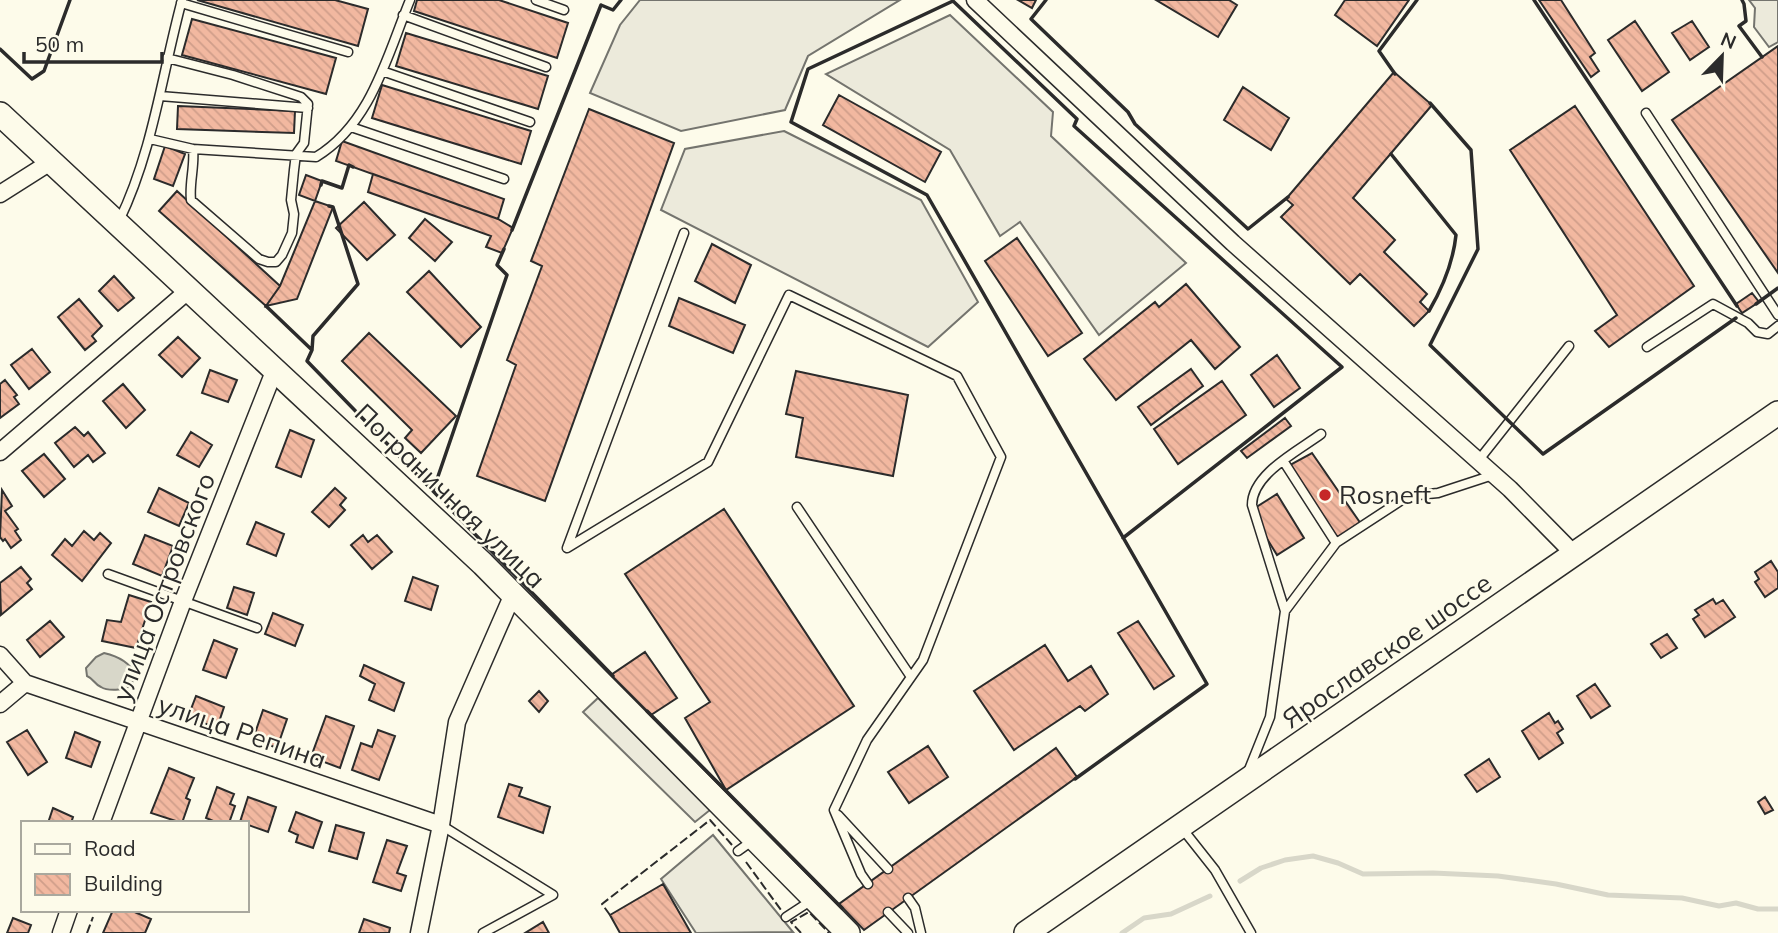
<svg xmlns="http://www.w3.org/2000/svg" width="1778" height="933" viewBox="0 0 1778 933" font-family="Mulish,sans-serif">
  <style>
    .parking { fill: #eceadb; stroke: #74746e; stroke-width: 2 }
    .water { fill: #d8d7c9; stroke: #74746e; stroke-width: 2 }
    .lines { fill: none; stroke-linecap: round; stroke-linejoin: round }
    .stream { stroke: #d8d7c9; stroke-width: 5 }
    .building { fill: url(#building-back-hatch); stroke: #2b2b2b; stroke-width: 2 }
    .lane-casing { stroke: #2b2b2b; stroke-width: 11 }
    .street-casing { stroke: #2b2b2b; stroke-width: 19 }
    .secondary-casing { stroke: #2b2b2b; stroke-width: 26 }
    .lane { stroke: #fdfbea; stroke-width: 8 }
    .street { stroke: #fdfbea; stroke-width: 16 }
    .secondary { stroke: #fdfbea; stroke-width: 23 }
    .fence { stroke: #2b2b2b; stroke-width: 2; stroke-dasharray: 9 3.5; stroke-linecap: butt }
    .wall { stroke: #2b2b2b; stroke-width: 3.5 }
    .poi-dot { fill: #c62828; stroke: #fdfbea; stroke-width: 2.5 }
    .labels { text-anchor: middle; stroke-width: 5; stroke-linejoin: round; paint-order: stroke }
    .poi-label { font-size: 26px; fill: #2b2b2b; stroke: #fdfbea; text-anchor: start }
    .street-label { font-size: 26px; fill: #2b2b2b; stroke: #fdfbea }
  </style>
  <defs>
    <pattern id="building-back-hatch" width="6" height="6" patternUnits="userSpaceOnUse" patternTransform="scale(1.75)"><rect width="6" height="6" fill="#f2b8a0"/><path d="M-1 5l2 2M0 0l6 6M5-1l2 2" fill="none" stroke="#d09e8a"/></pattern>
  </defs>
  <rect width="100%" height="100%" fill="#fdfbea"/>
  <path class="parking" d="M640,0H900L808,56L785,110L681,131L590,93L620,25Z
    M1749,0H1778V42L1769,47L1754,27L1755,8Z
    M950,15L1053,112L1051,136L1186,263L1099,335L1020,222L1000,236L950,150L826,74Z
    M784,131L921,200L978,302L928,347L661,210L685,149Z
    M598,698L710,810L695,822L583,712Z
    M713,835L793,932L696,933L661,879Z"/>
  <path class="water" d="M104,653C117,656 129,661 135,674C135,675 132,684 131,685C125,691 107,691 101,687C94,684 94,679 87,676L86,668L96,657Z"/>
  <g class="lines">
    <path class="stream" d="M1240,881L1261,868L1285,860L1313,856L1338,863L1363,874L1433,873L1498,876L1556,884L1608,895L1682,898L1719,906L1736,903L1758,909H1778
      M1122,933L1144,918L1171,914L1210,896"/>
  </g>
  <path class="building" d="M197,0H335L368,9L358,46Z
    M417,0H499L568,23L557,58L414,11Z
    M1018,0H1036L1032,8Z
    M1156,0H1229L1237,5L1218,37Z
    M1345,0H1409L1377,46L1335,15Z
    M1539,0H1561L1595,53L1590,57L1599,71L1591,77Z
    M192,19L336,58L326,94L182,55Z
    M1635,21L1669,72L1642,91L1608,40Z
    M1692,21L1709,47L1690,60L1672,33Z
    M406,33L548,76L538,109L396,66Z
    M1778,46V273L1672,120Z
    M1394,72L1432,105L1353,198L1395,240L1384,252L1427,294L1420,302L1429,311L1414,326L1360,274L1350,284L1281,217L1293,205L1286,199Z
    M382,85L531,131L521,164L372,118Z
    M1243,87L1289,118L1271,150L1224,120Z
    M839,95L941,152L925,182L823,125Z
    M178,106L295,111L294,133L177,129Z
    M1575,106L1694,286L1609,347L1595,331L1617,315L1510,150Z
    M589,109L674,143L545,501L477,476L516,365L507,360L542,266L531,261Z
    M342,141L504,199L498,219L336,161Z
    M165,146L185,154L173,186L154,179Z
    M373,174L498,219L513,228L502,253L486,247L491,236L368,192Z
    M306,175L322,181L315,201L299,195Z
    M177,191L280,286L266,306L159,211Z
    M315,201L333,207L297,299L266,306L280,286Z
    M364,202L395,235L367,260L336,228Z
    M425,219L452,242L435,261L409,238Z
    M1017,238L1082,333L1048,356L985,261Z
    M712,244L751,265L735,303L695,281Z
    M429,271L481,327L461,347L407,292Z
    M114,276L134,298L118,311L99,291Z
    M1186,284L1240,347L1215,369L1191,340L1116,400L1084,359L1155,302L1159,307Z
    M1752,293L1759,302L1742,313L1736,304Z
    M679,298L745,325L733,353L669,326Z
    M79,299L102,326L92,336L96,341L85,350L58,317Z
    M369,333L456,416L421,453L405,438L412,430L342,361Z
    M178,337L200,358L182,377L159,355Z
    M32,349L50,372L29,389L11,365Z
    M1277,355L1300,388L1274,407L1251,375Z
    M1191,369L1203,386L1151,425L1138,407Z
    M210,370L237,380L228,402L202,393Z
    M796,371L908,395L893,476L796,457L803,418L786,414Z
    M5,380L17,395L14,397L19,404L0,418V384Z
    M1222,381L1246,415L1178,464L1154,429Z
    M123,384L145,410L126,428L103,401Z
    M1285,418L1291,426L1247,458L1241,451Z
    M75,427L84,436L88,432L105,453L93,462L88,455L74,467L55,443Z
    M290,430L314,440L301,477L276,467Z
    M191,432L212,445L199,467L177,455Z
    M1312,453L1361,524L1338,540L1288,466Z
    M44,454L65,479L44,497L22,471Z
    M159,488L189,503L179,526L148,512Z
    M335,488L346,498L340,505L345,510L329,527L312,512Z
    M2,490L12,506L5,511L18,529L15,531L21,540L11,548L5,539L3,541L0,537Z
    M1277,494L1304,538L1277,555L1250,511Z
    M724,509L854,706L726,790L685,718L710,702L625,574Z
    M256,522L284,534L276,556L247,544Z
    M84,531L94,540L100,533L111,543L82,581L52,555L65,539L72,546Z
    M145,535L173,546L162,576L133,564Z
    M363,535L368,542L377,535L392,552L372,569L351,545Z
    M1771,561L1778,572V588L1765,597L1755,582L1759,579L1755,572Z
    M21,567L31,579L27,583L32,589L1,615L0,583Z
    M413,577L438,586L431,610L405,601Z
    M234,587L254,593L247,615L227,608Z
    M129,595L151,602L136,648L102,641L107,620L121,622Z
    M1713,599L1716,604L1723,600L1735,617L1705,637L1693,619L1699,615L1695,610Z
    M273,613L303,625L295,646L265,634Z
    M50,621L64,637L40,657L27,640Z
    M1138,621L1174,676L1154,689L1118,633Z
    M1667,634L1677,648L1661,658L1651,644Z
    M214,640L237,649L226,678L203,670Z
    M1045,645L1068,681L1091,666L1108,694L1085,711L1080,706L1014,750L974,691Z
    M645,652L677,698L651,715L611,675Z
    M364,665L404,683L394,711L369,700L375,684L360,676Z
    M1595,684L1610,706L1591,718L1577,696Z
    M539,691L548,701L539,712L529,701Z
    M196,696L224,707L217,728L188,717Z
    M263,710L287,719L277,748L253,739Z
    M1549,713L1555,723L1558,721L1563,729L1557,733L1563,743L1539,759L1522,731Z
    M326,716L354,726L340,768L311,757Z
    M27,730L47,762L28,775L7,742Z
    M378,730L395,736L379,780L352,770L361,743L372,747Z
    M75,732L100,742L91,767L66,758Z
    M928,746L948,777L909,803L888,772Z
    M1056,748L1077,777L864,930L839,904Z
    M1489,759L1500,777L1477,792L1465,775Z
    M169,768L194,778L186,798L190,800L182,823L151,813Z
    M509,784L522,788L519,796L550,807L543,833L498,817Z
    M217,787L234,794L230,804L235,806L229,823H218L206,818Z
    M248,797L276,807L268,832L240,822Z
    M1765,797L1773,810L1765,814L1758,802Z
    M53,808L73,817L71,823H48Z
    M296,812L322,822L313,848L296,842L298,835L289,831Z
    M336,825L364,833L357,859L329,851Z
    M387,840L407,846L397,873L406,876L401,891L373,882Z
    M663,884L691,933H620L610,915Z
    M113,910H130L151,919L145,933H103Z
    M13,918L31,925L28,933H7Z
    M364,919L390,928L389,933H359Z
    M543,922L549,933H525Z"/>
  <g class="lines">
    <defs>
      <path id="lane" d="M536,0L564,10
        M181,3L348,52
        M403,15L546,67
        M167,58L233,75L301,97L308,104L304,143L296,154L294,170L291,200L294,214L292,233L282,255L276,262H268L259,259L191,200C189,183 195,166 193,149
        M382,71L530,122
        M160,96L308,108
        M1646,113L1778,315
        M351,127L504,179
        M150,139L193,149L316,157C371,124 387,56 410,0
        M119,221C153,151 162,74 182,0
        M684,233L567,548L708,462L789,295L957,376L1001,457L923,660L867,740L834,810L861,874L868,884
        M1647,347L1713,304L1748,323L1757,332L1768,334L1778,326
        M1478,461L1569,346
        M1284,462L1336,543
        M797,507L911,677
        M108,574L257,628
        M1285,611L1336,543L1408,496L1438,493L1493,475
        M1248,772L1270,717L1285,611L1252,505C1252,474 1298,451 1321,434
        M838,815L888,869
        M441,825L553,895L483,933
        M1181,827L1215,870L1251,933
        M738,851L752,841
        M908,898L915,908L921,933
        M888,912L908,933
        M786,917L812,900"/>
      <path id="street" d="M975,0L1233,243L1510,489L1575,555
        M0,194L52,161
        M0,452L189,290
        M0,655L25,683L441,825
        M0,704L25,683
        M101,823L183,601L275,369
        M61,933L69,910
        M419,933L441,825L457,722L513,594"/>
      <path id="secondary" d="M0,114L483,564L848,933
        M1026,933L1778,413"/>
    </defs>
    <use href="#lane" class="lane-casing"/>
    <use href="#street" class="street-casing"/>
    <use href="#secondary" class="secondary-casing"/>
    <use href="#lane" class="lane"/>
    <use href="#street" class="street"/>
    <use href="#secondary" class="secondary"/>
    <path class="fence" d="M746,862L781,910
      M610,915L602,904L710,820L732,845
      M87,933L93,917
      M801,933L791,922L809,912L829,933"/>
    <path class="wall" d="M1046,0L1031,19L1128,112L1135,124L1248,229L1288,197
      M1534,0L1737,306
      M1742,0L1744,4L1746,21L1739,26L1762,57
      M0,49L32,79L44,71L70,0
      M1395,74L1379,51L1417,0
      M1430,103L1471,150L1478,249L1430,345L1543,454L1736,318
      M1391,154L1456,235C1453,263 1443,287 1429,311
      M321,185L322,181L342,188L349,165L353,167
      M512,230L601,5L613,10L621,0
      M504,249L497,265L507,275L433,491L613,676
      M1756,304L1778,288
      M266,306L312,350L313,336L358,284L333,207L329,206
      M312,350L307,361L433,491
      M647,711L842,908
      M1075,779L1207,684L927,195L791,122L808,69L953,1L1077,119L1074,126L1342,367L1123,538"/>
  </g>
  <circle class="poi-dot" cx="1325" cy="495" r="7"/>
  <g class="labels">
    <g class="poi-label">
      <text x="1339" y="504">Rosneft</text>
    </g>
    <g class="street-label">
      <text transform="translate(450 496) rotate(44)" y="9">Пограничная улица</text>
      <text transform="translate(164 587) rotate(-69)" y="9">улица Островского</text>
      <text transform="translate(1387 651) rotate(-35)" y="9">Ярославское шоссе</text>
      <text transform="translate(242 732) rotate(19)" y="9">улица Репина</text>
    </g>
  </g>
  <rect x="21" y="821" width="228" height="91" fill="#fdfbea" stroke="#a9a89e" stroke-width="2"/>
  <rect x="35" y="844" width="35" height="10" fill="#fdfbea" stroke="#a9a89e" stroke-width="2"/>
  <text x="84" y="856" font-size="21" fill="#2b2b2b">Road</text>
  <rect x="35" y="874" width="35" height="21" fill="url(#building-back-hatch)" stroke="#a9a89e" stroke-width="2"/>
  <text x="84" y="891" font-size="21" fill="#2b2b2b">Building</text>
  <g transform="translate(1722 56) rotate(23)" stroke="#fdfbea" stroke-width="5" paint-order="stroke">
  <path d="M0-5L12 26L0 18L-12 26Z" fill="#2b2b2b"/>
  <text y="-10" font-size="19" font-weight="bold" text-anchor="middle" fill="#2b2b2b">N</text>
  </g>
  <path d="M24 52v10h138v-10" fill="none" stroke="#2b2b2b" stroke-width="3.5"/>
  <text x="35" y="52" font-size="21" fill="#2b2b2b" stroke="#fdfbea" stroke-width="5" paint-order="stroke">50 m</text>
</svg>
